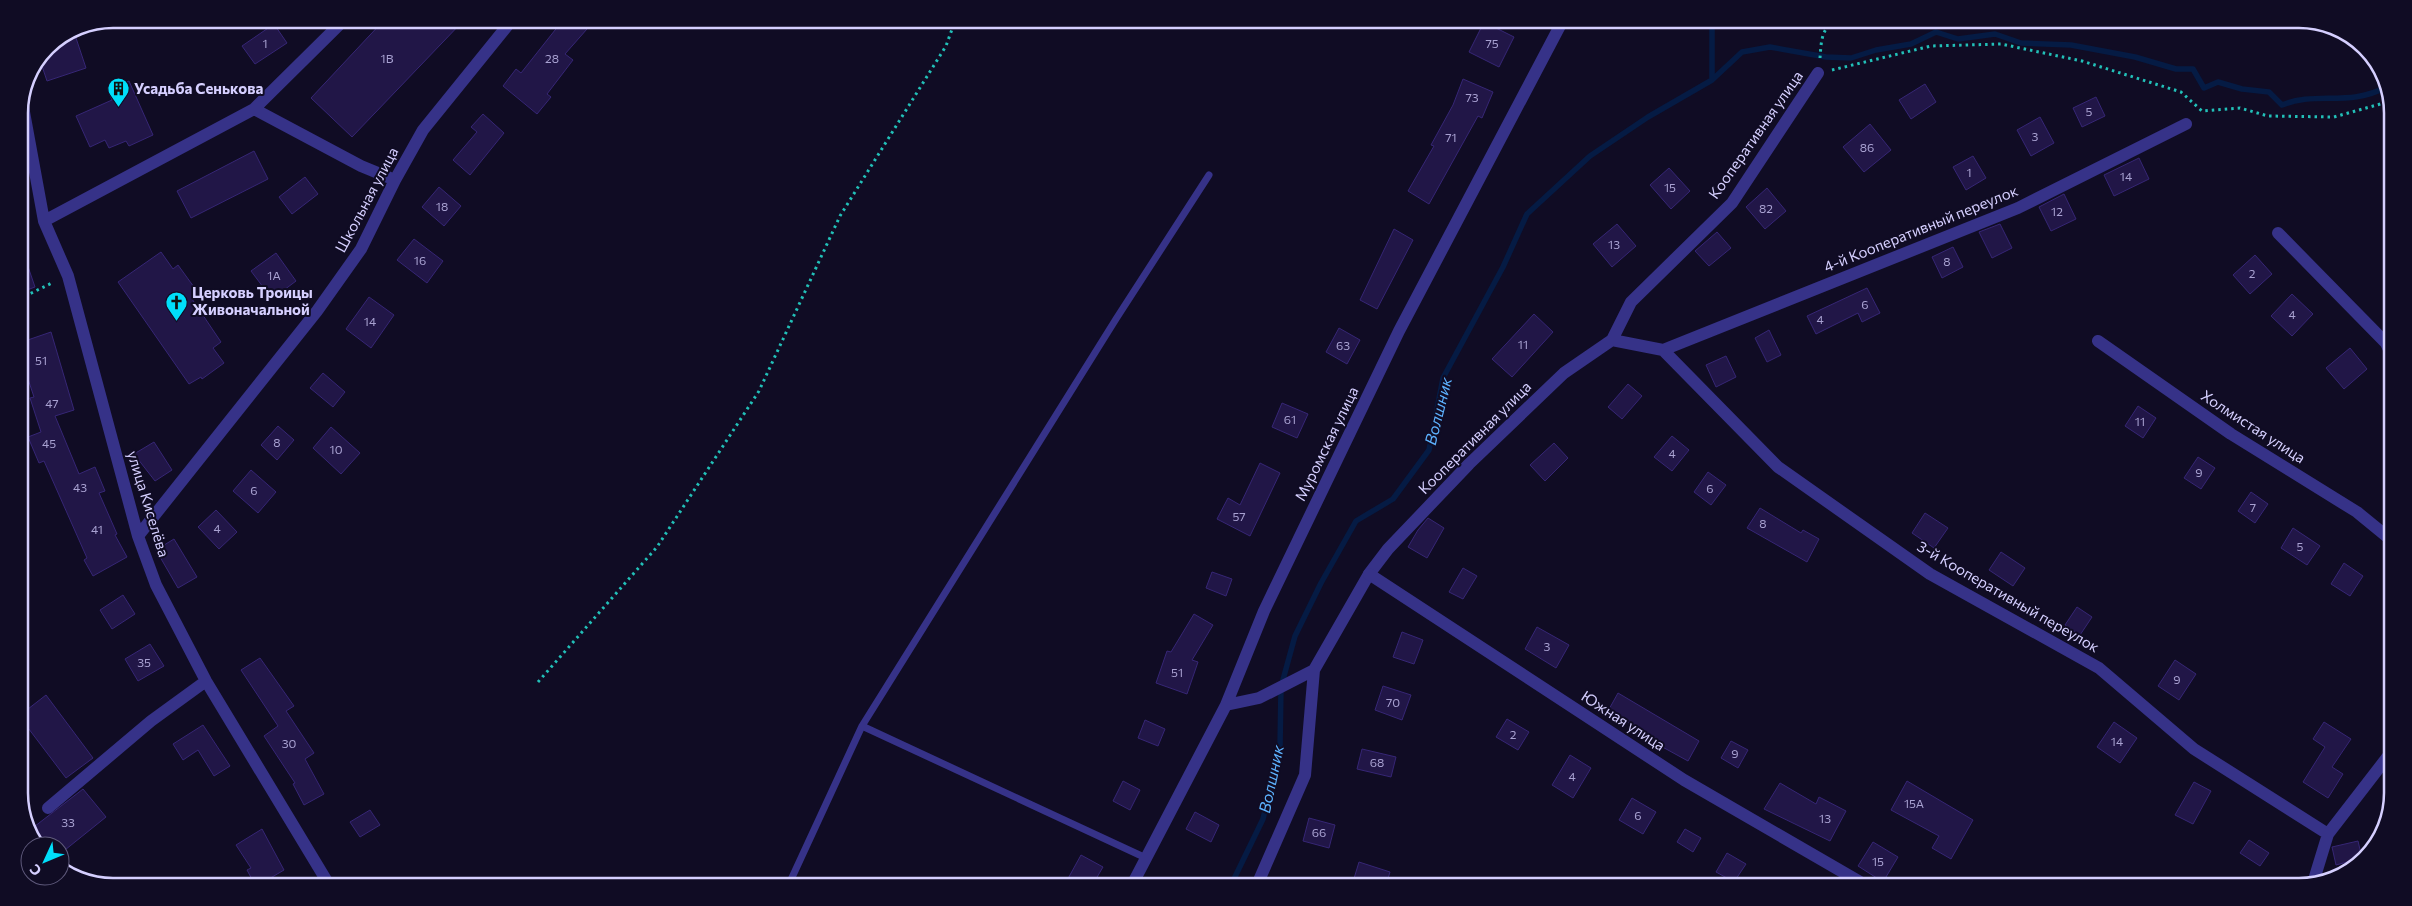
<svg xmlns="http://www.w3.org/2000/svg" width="2412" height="906" viewBox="0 0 2412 906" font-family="Commissioner,sans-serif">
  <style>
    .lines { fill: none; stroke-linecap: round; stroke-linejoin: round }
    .stream { stroke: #051b44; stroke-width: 5.5 }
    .building { fill: #211647; stroke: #362675 }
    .path { stroke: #22c0b8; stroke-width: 3; stroke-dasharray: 2.5 4; stroke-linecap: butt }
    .service { stroke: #363288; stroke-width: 7 }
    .minor { stroke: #363288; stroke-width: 12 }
    .tertiary { stroke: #363288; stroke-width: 12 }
    .labels { text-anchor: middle; stroke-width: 4; stroke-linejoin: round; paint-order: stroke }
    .number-label { font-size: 12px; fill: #a8a1d1 }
    .poi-label { font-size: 15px; font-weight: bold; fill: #d5cfff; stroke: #100c24; text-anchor: start }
    .street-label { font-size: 15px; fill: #d5cfff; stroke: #100c24 }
    .water-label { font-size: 16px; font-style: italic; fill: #5db2ff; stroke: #100c24 }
    .rim { fill: none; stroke: #d5cfff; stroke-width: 2.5 }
  </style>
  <rect width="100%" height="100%" fill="#100c24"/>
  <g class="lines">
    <path class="stream" d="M1712,80L1742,52L1770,47L1826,57L1851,58L1876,50L1911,44L1936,32L1958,39L1995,34L2021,43L2071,45L2135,57L2176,69H2193L2204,88L2218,82L2242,89L2269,92L2282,105C2315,91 2350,107 2386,87
      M1231,885L1263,819L1280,748L1281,687L1295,636L1321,583L1356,521L1393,499L1429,450L1443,378L1503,267L1527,214L1590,156L1648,117L1712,80V22"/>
  </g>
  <path class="building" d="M385,19L464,20L352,137L311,98Z
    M563,20H576L587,29L565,54L573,60L547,94L551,97L537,114L503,86L516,69L521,73Z
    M1484,22L1514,37L1499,67L1469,52Z
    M274,24L287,43L255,64L242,46Z
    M73,29L86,68L47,81L40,60L46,46Z
    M1463,79L1493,92L1482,118L1478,116L1429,204L1408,191L1434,146L1431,145L1453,105Z
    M129,81L153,135L129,146L126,141L109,148L105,140L90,147L76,116L112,100L108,90Z
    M1925,84L1936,102L1911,119L1899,100Z
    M2096,97L2105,116L2082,127L2073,108Z
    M483,114L504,133L470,175L453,160L477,132L471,127Z
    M2040,117L2054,143L2031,156L2017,130Z
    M1870,124L1891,150L1864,172L1843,147Z
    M254,151L268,179L191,218L177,191Z
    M1973,156L1986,178L1966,190L1953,167Z
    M2139,158L2149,179L2114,196L2104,175Z
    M1669,168L1690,191L1671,209L1650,185Z
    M305,177L318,194L292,214L279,197Z
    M439,187L461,206L444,226L422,207Z
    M1767,188L1786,211L1765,229L1746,207Z
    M2064,194L2076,219L2051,231L2039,207Z
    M1617,224L1636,246L1612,267L1593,244Z
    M2000,224L2012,248L1992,258L1979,232Z
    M1394,229L1413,240L1377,309L1360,300Z
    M1717,232L1731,248L1709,266L1695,251Z
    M414,239L443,261L427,283L397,260Z
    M21,246L35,287L19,293V247Z
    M1953,247L1963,267L1942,278L1932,257Z
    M161,252L173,269L178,265L199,294L192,299L221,342L213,348L224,363L202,379L201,377L189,384L118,282Z
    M276,253L296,281L272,299L251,271Z
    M2255,255L2272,274L2250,294L2233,275Z
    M1867,288L1880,313L1862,322L1858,313L1816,334L1807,316Z
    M2292,294L2313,314L2292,336L2271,316Z
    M369,297L394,315L371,348L346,329Z
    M1534,314L1553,332L1512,377L1492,359Z
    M1339,328L1360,340L1347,364L1326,352Z
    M1769,330L1781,355L1767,362L1755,338Z
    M51,332L74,410L55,416L79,474L95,467L105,491L99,493L117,534L115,535L127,557L93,576L84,560L87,558L44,461L39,463L28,437L41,432L30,398L34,397L19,352V343Z
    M2350,348L2367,369L2344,389L2326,368Z
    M1726,356L1736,377L1716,387L1706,365Z
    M323,373L345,392L333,407L310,388Z
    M1628,384L1642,396L1622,419L1608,407Z
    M1282,403L1308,414L1297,438L1272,427Z
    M2138,406L2156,418L2143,438L2125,426Z
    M278,426L294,440L277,460L261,445Z
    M331,427L360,453L341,474L313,448Z
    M1672,436L1689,450L1672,471L1654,457Z
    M154,442L172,470L155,481L134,454Z
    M1554,443L1568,458L1545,481L1530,465Z
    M2198,457L2215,468L2201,489L2184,478Z
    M1260,463L1280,473L1250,536L1217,519L1228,498L1240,505Z
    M251,470L276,492L258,513L233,491Z
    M1708,472L1726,485L1711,505L1694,492Z
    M2251,492L2268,504L2255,523L2238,511Z
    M1760,508L1801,533L1803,530L1819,539L1807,562L1747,528Z
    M216,510L237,532L219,549L198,527Z
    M1925,513L1948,528L1934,548L1912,533Z
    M1428,518L1444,528L1427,558L1408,547L1418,530Z
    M2293,528L2320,546L2307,565L2281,548Z
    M174,539L197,577L178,588L156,550Z
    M2001,552L2025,568L2013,586L1989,570Z
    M2344,563L2363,576L2350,596L2331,584Z
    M1463,568L1477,576L1463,599L1449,592Z
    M1212,572L1232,579L1226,596L1206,588Z
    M123,595L135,614L112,629L100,610Z
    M2077,607L2092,617L2080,635L2065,625Z
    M1194,614L1213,625L1192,660L1198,662L1187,694L1156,683L1167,651L1171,652Z
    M1537,627L1569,645L1556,668L1525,649Z
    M1402,632L1423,640L1414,664L1393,657Z
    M150,644L164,666L138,681L125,659Z
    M260,658L294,706L286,711L314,753L305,759L324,794L304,805L293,784L295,783L264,736L278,726L241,670Z
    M2175,660L2196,674L2179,700L2158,686Z
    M1383,686L1411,695L1402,720L1375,710Z
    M1618,693L1699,741L1688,761L1657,744L1659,740L1608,711Z
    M46,695L93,758L66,778L19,716Z
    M1507,719L1529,732L1518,750L1496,737Z
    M1145,720L1165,729L1158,746L1138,738Z
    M2114,722L2137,738L2120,763L2097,747Z
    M2324,722L2351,739L2332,767L2343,774L2328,798L2303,782L2325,747L2313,739Z
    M203,725L230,766L214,776L198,750L183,760L173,744Z
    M1731,741L1748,750L1738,768L1721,758Z
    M1362,749L1396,757L1391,777L1357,769Z
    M1570,755L1591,768L1573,798L1552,785Z
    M1123,781L1140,790L1130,810L1113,801Z
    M1907,781L1973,820L1951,859L1932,848L1939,836L1891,810Z
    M2194,782L2211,791L2193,824L2175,815Z
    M1780,783L1816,804L1819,797L1846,811L1830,841L1764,809Z
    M83,789L106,817L60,854V846H36L30,830Z
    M1632,798L1656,812L1643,834L1619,820Z
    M370,810L380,825L360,837L350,822Z
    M1195,812L1219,825L1211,842L1186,829Z
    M1309,818L1335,825L1329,848L1303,841Z
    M262,829L284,870L262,883H254L247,870L251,868L236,845Z
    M1685,829L1701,838L1693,852L1677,842Z
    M2249,840L2269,853L2260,866L2240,853Z
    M2358,841L2362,858L2336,865L2332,847Z
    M1873,842L1898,857L1883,882L1858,866Z
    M1727,853L1746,864L1734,882L1716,872Z
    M1081,855L1103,867L1093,884H1065Z
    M1359,862L1390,872L1386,885H1352Z"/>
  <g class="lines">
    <path class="path" d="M1820,58C1821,45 1821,30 1832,23
      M1832,70L1931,46L2001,44L2082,61L2181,92L2202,111L2240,108L2268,116L2334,117L2391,101
      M19,299L54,282
      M538,682L657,547L759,391L840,216L946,46L955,21"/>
    <path class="service" d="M862,726L1116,319L1209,175
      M789,884L862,726L1146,858"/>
    <path class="minor" d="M22,101L44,221L68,276L138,536L156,585L206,681L328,883
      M254,109L361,166L395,180
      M44,221L254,109L345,19
      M2278,233L2386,343L2391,354
      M1612,340L1663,350
      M2098,341L2231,434L2357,512L2390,539
      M1663,350L1778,467L1930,574L2099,668L2194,749L2328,834
      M1663,350L2018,208L2186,124
      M138,536L317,311L361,249L395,180L423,130L512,20
      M1226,705L1259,698L1314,670
      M48,808L151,721L206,681
      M2313,883L2328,834L2389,755
      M1132,885L1226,705L1264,611L1399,331L1562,22
      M1257,885L1305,775L1314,670L1369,574L1388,549L1469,464L1564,373L1612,340L1631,302L1732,203L1818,73"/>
    <path class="tertiary" d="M1369,574L1684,780L1867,886"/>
  </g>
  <defs>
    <symbol id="building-pin" viewBox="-11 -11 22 30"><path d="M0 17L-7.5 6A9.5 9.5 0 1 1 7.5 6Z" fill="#00defa" stroke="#100c24"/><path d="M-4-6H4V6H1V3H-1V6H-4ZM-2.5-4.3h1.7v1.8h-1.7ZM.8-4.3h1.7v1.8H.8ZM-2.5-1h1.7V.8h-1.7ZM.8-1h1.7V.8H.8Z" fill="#111"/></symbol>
    <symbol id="church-pin" viewBox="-11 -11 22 30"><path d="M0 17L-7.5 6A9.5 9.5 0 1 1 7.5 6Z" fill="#00defa" stroke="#100c24"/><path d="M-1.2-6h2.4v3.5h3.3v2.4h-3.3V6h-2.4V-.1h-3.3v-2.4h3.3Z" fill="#111"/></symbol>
  </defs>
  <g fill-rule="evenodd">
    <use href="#building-pin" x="106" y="76" width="25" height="34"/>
    <use href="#church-pin" x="164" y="290" width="25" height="34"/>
  </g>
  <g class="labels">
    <g class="number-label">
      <text x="265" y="48">1</text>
      <text x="1492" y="48">75</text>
      <text x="387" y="63">1В</text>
      <text x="552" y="63">28</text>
      <text x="1472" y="102">73</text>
      <text x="2089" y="116">5</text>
      <text x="2035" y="141">3</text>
      <text x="1451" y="142">71</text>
      <text x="1867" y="152">86</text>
      <text x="1969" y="177">1</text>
      <text x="2126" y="181">14</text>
      <text x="1670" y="192">15</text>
      <text x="442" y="211">18</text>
      <text x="1766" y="213">82</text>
      <text x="2057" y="216">12</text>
      <text x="1614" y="249">13</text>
      <text x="420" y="265">16</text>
      <text x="1947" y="266">8</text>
      <text x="2252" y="278">2</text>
      <text x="274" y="280">1А</text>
      <text x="1865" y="309">6</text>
      <text x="2292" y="319">4</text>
      <text x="1820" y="324">4</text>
      <text x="370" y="326">14</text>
      <text x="1523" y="349">11</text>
      <text x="1343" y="350">63</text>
      <text x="41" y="365">51</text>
      <text x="52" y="408">47</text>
      <text x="1290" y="424">61</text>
      <text x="2140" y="426">11</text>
      <text x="277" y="447">8</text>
      <text x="49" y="448">45</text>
      <text x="336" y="454">10</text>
      <text x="1672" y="458">4</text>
      <text x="2199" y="477">9</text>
      <text x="80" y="492">43</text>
      <text x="1710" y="493">6</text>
      <text x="254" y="495">6</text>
      <text x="2253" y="512">7</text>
      <text x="1239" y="521">57</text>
      <text x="1763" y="528">8</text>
      <text x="217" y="533">4</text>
      <text x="97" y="534">41</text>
      <text x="2300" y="551">5</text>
      <text x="1547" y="651">3</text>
      <text x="144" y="667">35</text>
      <text x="1177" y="677">51</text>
      <text x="2177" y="684">9</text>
      <text x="1393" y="707">70</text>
      <text x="1513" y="739">2</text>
      <text x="2117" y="746">14</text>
      <text x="289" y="748">30</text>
      <text x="1735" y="758">9</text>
      <text x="1377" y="767">68</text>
      <text x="1572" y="781">4</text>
      <text x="1914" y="808">15А</text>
      <text x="1638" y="820">6</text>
      <text x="1825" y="823">13</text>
      <text x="68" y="827">33</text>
      <text x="1319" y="837">66</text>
      <text x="1878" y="866">15</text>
    </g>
    <g class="poi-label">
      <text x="134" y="94">Усадьба Сенькова</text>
      <text x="192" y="298">Церковь Троицы<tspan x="192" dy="17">Живоначальной</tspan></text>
    </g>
    <g class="street-label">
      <text transform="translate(1756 135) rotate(-55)" y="5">Кооперативная улица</text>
      <text transform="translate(367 200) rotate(-62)" y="5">Школьная улица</text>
      <text transform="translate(1921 229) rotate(-22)" y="5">4-й Кооперативный переулок</text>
      <text transform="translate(2253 427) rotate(33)" y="5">Холмистая улица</text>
      <text transform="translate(1475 438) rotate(-45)" y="5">Кооперативная улица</text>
      <text transform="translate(1327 444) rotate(-64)" y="5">Муромская улица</text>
      <text transform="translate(148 504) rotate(73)" y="5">улица Киселёва</text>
      <text transform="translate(2008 597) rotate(30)" y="5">3-й Кооперативный переулок</text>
      <text transform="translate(1623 721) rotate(33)" y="5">Южная улица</text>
    </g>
    <g class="water-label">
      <text transform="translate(1438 411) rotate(-76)" y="6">Волшник</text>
      <text transform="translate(1271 779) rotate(-78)" y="6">Волшник</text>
    </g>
  </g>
  <path d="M0 0H2412V906H0ZM113 28H2299A85 85 0 0 1 2384 113V793A85 85 0 0 1 2299 878H113A85 85 0 0 1 28 793V113A85 85 0 0 1 113 28Z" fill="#100c24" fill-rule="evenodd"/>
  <path class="rim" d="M113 28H2299A85 85 0 0 1 2384 113V793A85 85 0 0 1 2299 878H113A85 85 0 0 1 28 793V113A85 85 0 0 1 113 28Z"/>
  <g transform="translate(45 861) rotate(226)"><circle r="24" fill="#100c24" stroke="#5f5a7c"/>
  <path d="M0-4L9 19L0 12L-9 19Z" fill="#00defa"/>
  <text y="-8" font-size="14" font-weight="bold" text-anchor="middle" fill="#d5cfff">С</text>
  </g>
</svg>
